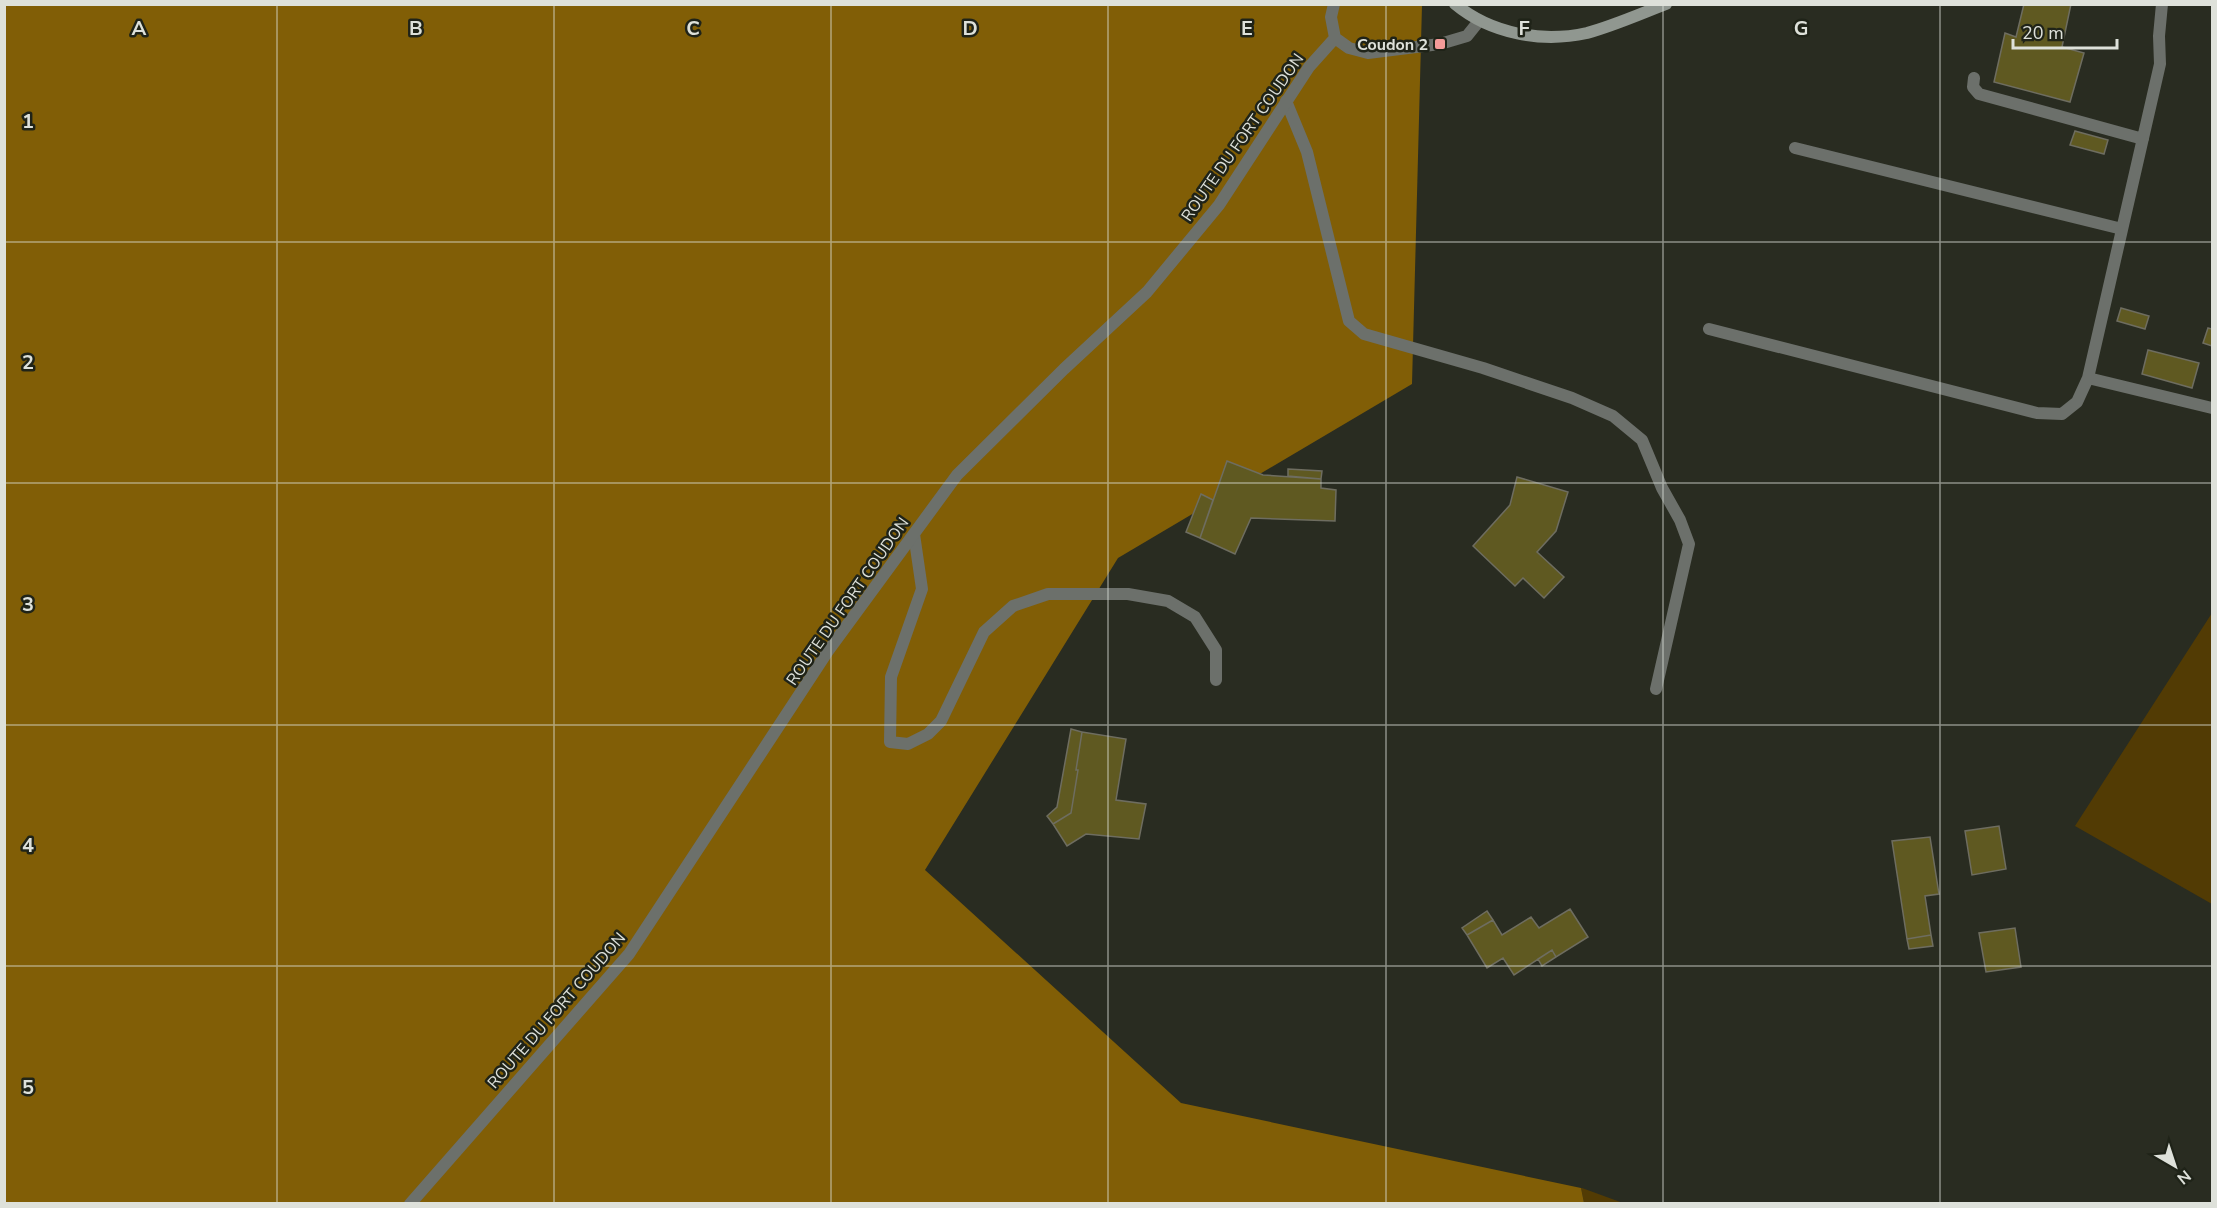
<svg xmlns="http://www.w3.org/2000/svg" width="2217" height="1208" viewBox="0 0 2217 1208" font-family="'Nunito Sans',sans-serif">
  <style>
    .green { fill: #523b04 }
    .forest { fill: #815e06 }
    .building { fill: #5f5921; stroke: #6e6d60; stroke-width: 1.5 }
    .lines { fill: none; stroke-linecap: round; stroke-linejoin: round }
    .lane { stroke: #6c706b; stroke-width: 12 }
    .street { stroke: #6c706b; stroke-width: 12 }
    .secondary { stroke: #909790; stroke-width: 12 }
    .grid { fill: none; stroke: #dee1da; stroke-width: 1.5; stroke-opacity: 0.55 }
    .poi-dot { fill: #f59b99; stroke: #1f2318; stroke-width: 2 }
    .labels { text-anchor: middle; stroke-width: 5; stroke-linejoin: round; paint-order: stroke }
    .poi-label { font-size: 16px; font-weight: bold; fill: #dee1da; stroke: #1f2318; text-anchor: end }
    .street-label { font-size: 16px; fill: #dee1da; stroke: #1f2318 }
    .grid-label { font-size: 20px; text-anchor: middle; font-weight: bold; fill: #dee1da; stroke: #1f2318; stroke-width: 5; stroke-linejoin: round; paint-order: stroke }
  </style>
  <rect width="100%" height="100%" fill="#292c21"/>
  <path class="green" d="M2212,613V904L2075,826Z
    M1581,1188H1582L1623,1203H1584Z"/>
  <path class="forest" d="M5,5H1422L1412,384L1118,558L925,870L1181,1103L1581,1188L1584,1203L5,1204Z"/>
  <path class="building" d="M2024,4H2071L2062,47L2084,53L2070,102L1994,82L2005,33L2016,37Z
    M2075,131L2108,140L2104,154L2070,145Z
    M2121,308L2149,316L2145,329L2117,321Z
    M2208,328L2212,329V346L2203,343Z
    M2148,350L2199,363L2192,388L2142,374Z
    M1227,461L1263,475L1321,479V488L1336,490L1335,521L1251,518L1235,554L1200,538Z
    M1288,469L1322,471L1321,479L1288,476Z
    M1517,477L1568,492L1556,531L1537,552L1564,577L1544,598L1523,578L1515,586L1473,546L1510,505Z
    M1201,494L1213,500L1200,538L1186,532Z
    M1071,729L1082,732L1076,770H1078L1071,813L1053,824L1047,816L1057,807Z
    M1082,732L1126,739L1116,800L1146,804L1139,839L1086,834L1067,846L1053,824L1071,813L1078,770H1076Z
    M1999,826L2006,869L1972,875L1965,831Z
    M1930,837L1939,894L1925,896L1931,935L1907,939L1892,841Z
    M1570,909L1588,937L1556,957L1552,950L1514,975L1503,958L1487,968L1467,935L1493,920L1502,935L1531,917L1539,928Z
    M1487,911L1493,920L1467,935L1462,928Z
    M2015,928L2021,967L1986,972L1979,933Z
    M1931,935L1933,946L1909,949L1907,939Z
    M1552,950L1556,957L1542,966L1538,959Z"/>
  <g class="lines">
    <path class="lane" d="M1974,78L1973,87L1979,94L2143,139
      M1286,101L1307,152L1349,321L1364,334L1483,368L1572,398L1613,416L1642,440L1662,488L1680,520L1689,544L1656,689
      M1795,148L2122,229
      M1709,329L2037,413L2062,414L2077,402L2088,378L2160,64L2159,36L2162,4
      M2088,378L2212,408
      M914,534L922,589L891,677L890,742L908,744L928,734L941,721L984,632L1013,606L1048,594H1128L1168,601L1195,617L1216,650V680"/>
    <path class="street" d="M1334,4L1331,17L1335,38L1349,48L1368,53L1440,44L1467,36L1479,21
      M410,1204L629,954L828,651L957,475L1064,369L1147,292L1219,205L1309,67L1335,38"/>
    <path class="secondary" d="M1455,4C1491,34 1542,43 1587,33C1613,26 1640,14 1666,4"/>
  </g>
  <path class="grid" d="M277,4V1204M554,4V1204M831,4V1204M1108,4V1204M1386,4V1204M1663,4V1204M1940,4V1204M4,242H2212M4,483H2212M4,725H2212M4,966H2212"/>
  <rect class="poi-dot" x="1434" y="38" width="12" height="12" rx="3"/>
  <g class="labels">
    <g class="poi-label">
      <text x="1428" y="50">Coudon 2</text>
    </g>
    <g class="street-label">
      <text transform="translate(1242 137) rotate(-55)" y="6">ROUTE DU FORT COUDON</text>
      <text transform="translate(847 601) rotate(-55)" y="6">ROUTE DU FORT COUDON</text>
      <text transform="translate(556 1010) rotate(-49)" y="6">ROUTE DU FORT COUDON</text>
    </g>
  </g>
  <g class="grid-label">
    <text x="139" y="35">A</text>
    <text x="416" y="35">B</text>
    <text x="693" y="35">C</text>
    <text x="970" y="35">D</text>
    <text x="1247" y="35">E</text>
    <text x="1524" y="35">F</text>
    <text x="1801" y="35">G</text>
    <text x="28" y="128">1</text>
    <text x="28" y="369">2</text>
    <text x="28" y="611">3</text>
    <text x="28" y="852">4</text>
    <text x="28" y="1094">5</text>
  </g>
  <rect width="2217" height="1208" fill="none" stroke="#dee1da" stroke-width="12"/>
  <g transform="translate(2175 1166) rotate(141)" stroke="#1f2318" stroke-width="4.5" paint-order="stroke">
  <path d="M0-4.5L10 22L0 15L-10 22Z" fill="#dee1da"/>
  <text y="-9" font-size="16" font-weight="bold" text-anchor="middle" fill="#dee1da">N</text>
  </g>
  <path d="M2013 39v9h104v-9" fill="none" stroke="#dee1da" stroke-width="3"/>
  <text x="2022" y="39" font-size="18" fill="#dee1da" stroke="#1f2318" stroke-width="4.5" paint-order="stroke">20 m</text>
</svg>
